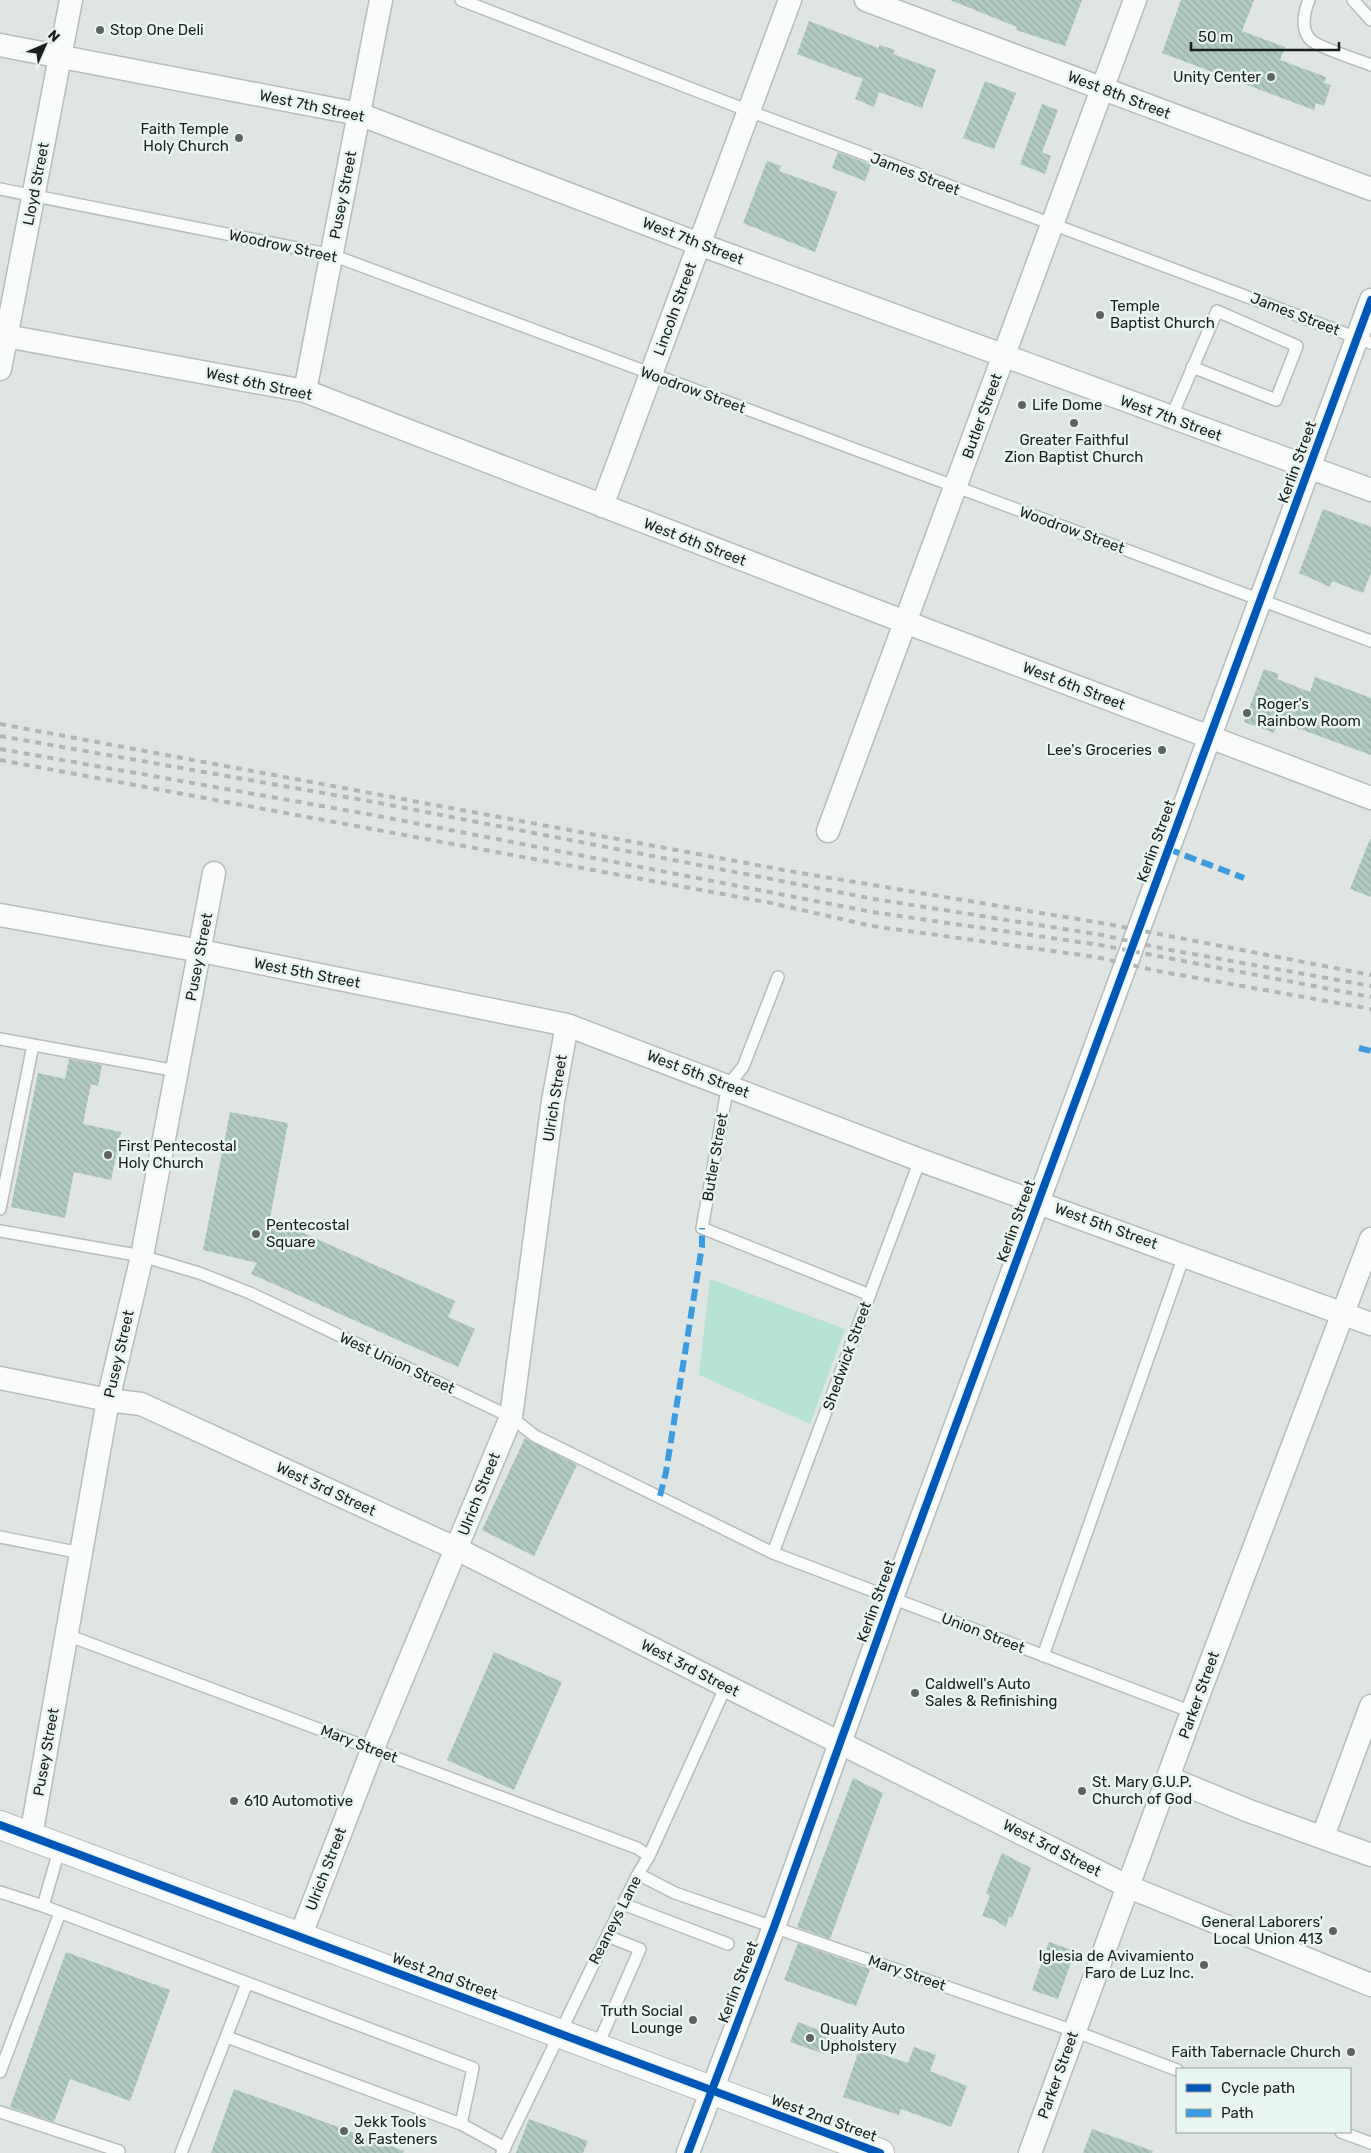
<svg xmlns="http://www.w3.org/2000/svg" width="1371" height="2153" viewBox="0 0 1371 2153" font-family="Rubik,sans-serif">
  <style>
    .green { fill: #b5e4d4 }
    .building { fill: url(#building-back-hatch) }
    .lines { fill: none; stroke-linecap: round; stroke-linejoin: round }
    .service-casing { stroke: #b8bdbb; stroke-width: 14 }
    .minor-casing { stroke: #b8bdbb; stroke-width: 25 }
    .primary-casing { stroke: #b8bdbb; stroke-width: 30 }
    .service { stroke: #fafbfb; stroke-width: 11 }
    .minor { stroke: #fafbfb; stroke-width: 22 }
    .primary { stroke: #fafbfb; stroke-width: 28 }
    .rail { stroke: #b4b5b5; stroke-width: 4; stroke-dasharray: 6 6; stroke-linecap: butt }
    .quiet { stroke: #3b9be0; stroke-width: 6; stroke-dasharray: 12 6; stroke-linecap: butt }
    .cycleway-casing { stroke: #e8f5f0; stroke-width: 11 }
    .cycleway { stroke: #0057b8; stroke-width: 8 }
    .poi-dot { fill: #5f6463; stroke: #e8f5f0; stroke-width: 2 }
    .labels { text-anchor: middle; stroke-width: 5; stroke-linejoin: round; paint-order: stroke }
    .poi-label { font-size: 15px; fill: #1b1f1e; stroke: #e8f5f0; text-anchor: start }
    .street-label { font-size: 15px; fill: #1b1f1e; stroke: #e8f5f0 }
  </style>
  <defs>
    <pattern id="building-back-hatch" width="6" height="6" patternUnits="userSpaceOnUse" patternTransform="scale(1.25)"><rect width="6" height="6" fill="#b0cac2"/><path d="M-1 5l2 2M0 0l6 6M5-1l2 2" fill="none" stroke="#97ada6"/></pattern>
  </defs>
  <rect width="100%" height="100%" fill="#dee5e2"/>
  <path class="green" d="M710,1279L845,1329L810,1424L699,1375Z"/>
  <path class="building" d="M950,0H1082L1065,46L1016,30L1017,27Z
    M1181,0H1254L1242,31L1285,47L1280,60L1326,77L1324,83L1331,85L1324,106L1316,103L1314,110L1162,53Z
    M809,21L878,48L880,45L895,50L893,54L936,70L922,108L879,92L874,107L855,99L863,79L797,54Z
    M985,81L1016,93L994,149L963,138Z
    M1042,104L1058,110L1042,152L1051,156L1045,174L1020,164Z
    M838,152L871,165L865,181L832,168Z
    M767,161L781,166L779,171L837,192L815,252L743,223Z
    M1323,509L1371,527V573L1363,593L1332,581L1330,587L1299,573Z
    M1264,669L1279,674L1277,679L1310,692L1315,677L1371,698V755L1278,721L1274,733L1244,722Z
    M1370,839H1371V897L1350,889Z
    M69,1059L102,1065L98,1086L91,1084L83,1124L121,1132L111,1180L74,1172L65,1218L11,1207L38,1073L65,1079Z
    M230,1112L288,1123L270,1218L455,1301L448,1317L475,1329L458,1367L251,1274L257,1263L203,1250Z
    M525,1438L577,1465L534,1556L482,1530Z
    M494,1652L562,1682L514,1790L447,1760Z
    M853,1778L883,1793L830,1939L797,1927Z
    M1002,1853L1031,1868L1012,1918L1009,1916L1006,1927L995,1920L982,1916L990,1896L986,1893Z
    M1049,1942L1075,1951L1058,1999L1032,1990Z
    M798,1943L870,1969L856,2006L784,1980Z
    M66,1952L170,1990L130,2101L70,2079L54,2122L10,2107Z
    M798,2022L831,2035L824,2054L790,2042Z
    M860,2047L908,2063L914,2047L936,2055L930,2071L967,2086L951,2127L901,2109L899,2115L843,2097Z
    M234,2089L404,2151L403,2153H211Z
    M529,2119L588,2141L583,2153H516Z
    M1092,2129L1153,2151L1152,2153H1083Z"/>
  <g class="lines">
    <defs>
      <path id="service" d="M461,0L749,111L1371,343
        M1309,0C1304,12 1300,31 1312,41C1321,48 1358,60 1371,65
        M1353,0L1371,20
        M0,189L332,255L1371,641
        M1171,418L1217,311L1297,346L1276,400L1192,367
        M778,977L743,1067L728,1085L702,1228L870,1295
        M0,1039L177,1071
        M0,1209L33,1045
        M0,1231L142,1256L199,1273L250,1293L511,1417L535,1436L773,1553L1192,1712
        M0,1537L81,1553
        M773,1553L920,1160
        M67,1635L637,1848L649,1856
        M1043,1656L1184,1256
        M638,1874L675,1893L1074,2031L1177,2070
        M0,1892L43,1906L60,1847
        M623,1904L728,1944
        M43,1906L473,2068L461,2124L505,2148
        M227,2037L461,2124
        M597,2047L640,1949L607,1936
        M0,2072L60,1913
        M0,2112L119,2151
        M1341,2132L1371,2143
        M181,2153L247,1983
        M502,2153L607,1936L638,1874L649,1856L726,1686"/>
      <path id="minor" d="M866,0L1371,189
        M0,45L359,114L699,244L1371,490
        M6,336L305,391L905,622L1371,798
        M0,369L71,0
        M305,391L381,0
        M602,506L790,0
        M828,831L1135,0
        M0,915L201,951L567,1025L920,1160L1371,1324
        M0,1378L108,1400L141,1404L457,1549L726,1686L1129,1887L1371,1985
        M1169,1778L1249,1811L1371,1855
        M31,1836L108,1400L142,1256L214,873
        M1323,1836L1371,1706
        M300,1937L373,1748L511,1417L553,1101L567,1025
        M688,2153L774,1927L892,1598L1371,300
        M1030,2153L1192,1712L1371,1239"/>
      <path id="primary" d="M0,1825L880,2153"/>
    </defs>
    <use href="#service" class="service-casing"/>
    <use href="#minor" class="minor-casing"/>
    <use href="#primary" class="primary-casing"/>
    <use href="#service" class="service"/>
    <use href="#minor" class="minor"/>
    <use href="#primary" class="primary"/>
    <path class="rail" d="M0,724L789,871L1107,924L1371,975
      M0,736L374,802L874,899L1102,935L1165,949L1371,986
      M0,749L373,815L872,912L1100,945L1371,997
      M0,760L771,903L872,926L1096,957L1158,971L1371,1009"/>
    <path class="quiet" d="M1168,849L1244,878
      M1359,1048L1371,1051
      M660,1496L666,1472L702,1246V1228"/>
    <defs>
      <path id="cycleway" d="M0,1825L880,2153
        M688,2153L774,1927L892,1598L1371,300"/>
    </defs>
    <use href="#cycleway" class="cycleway-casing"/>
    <use href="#cycleway" class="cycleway"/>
  </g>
  <g class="poi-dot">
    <circle cx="100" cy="30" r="5"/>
    <circle cx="1271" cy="77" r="5"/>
    <circle cx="239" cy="138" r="5"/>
    <circle cx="1100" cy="315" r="5"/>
    <circle cx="1022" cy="405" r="5"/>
    <circle cx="1074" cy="423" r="5"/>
    <circle cx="1247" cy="713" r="5"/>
    <circle cx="1162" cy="750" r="5"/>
    <circle cx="108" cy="1155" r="5"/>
    <circle cx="256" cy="1234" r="5"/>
    <circle cx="915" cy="1693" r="5"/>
    <circle cx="1082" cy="1791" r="5"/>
    <circle cx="234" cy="1801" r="5"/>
    <circle cx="1333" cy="1931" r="5"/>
    <circle cx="1204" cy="1965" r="5"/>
    <circle cx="693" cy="2020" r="5"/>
    <circle cx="810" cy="2038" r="5"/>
    <circle cx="1351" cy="2052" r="5"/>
    <circle cx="344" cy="2131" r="5"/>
  </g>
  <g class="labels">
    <g class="poi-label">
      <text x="110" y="35">Stop One Deli</text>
      <text x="1261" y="82" text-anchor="end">Unity Center</text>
      <text x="229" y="134" text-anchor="end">Faith Temple<tspan x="229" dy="17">Holy Church</tspan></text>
      <text x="1110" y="311">Temple<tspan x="1110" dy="17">Baptist Church</tspan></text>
      <text x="1032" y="410">Life Dome</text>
      <text x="1074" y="445" text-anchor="middle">Greater Faithful<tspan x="1074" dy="17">Zion Baptist Church</tspan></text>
      <text x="1257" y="709">Roger's<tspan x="1257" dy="17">Rainbow Room</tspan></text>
      <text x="1152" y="755" text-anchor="end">Lee's Groceries</text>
      <text x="118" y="1151">First Pentecostal<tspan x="118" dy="17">Holy Church</tspan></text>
      <text x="266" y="1230">Pentecostal<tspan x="266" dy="17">Square</tspan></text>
      <text x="925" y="1689">Caldwell's Auto<tspan x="925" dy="17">Sales &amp; Refinishing</tspan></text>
      <text x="1092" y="1787">St. Mary G.U.P.<tspan x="1092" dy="17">Church of God</tspan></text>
      <text x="244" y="1806">610 Automotive</text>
      <text x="1323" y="1927" text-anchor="end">General Laborers'<tspan x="1323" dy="17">Local Union 413</tspan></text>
      <text x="1194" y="1961" text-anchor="end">Iglesia de Avivamiento<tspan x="1194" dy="17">Faro de Luz Inc.</tspan></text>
      <text x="683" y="2016" text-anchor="end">Truth Social<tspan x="683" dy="17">Lounge</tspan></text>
      <text x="820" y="2034">Quality Auto<tspan x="820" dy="17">Upholstery</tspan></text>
      <text x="1341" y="2057" text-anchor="end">Faith Tabernacle Church</text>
      <text x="354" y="2127">Jekk Tools<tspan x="354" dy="17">&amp; Fasteners</tspan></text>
    </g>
    <g class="street-label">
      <text transform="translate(1119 95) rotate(21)" y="5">West 8th Street</text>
      <text transform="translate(312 106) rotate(12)" y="5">West 7th Street</text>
      <text transform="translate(915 174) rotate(21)" y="5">James Street</text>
      <text transform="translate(36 184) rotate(-79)" y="5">Lloyd Street</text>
      <text transform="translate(343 195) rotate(-79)" y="5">Pusey Street</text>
      <text transform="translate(693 241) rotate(21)" y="5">West 7th Street</text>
      <text transform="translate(283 246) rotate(12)" y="5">Woodrow Street</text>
      <text transform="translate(675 309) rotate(-70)" y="5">Lincoln Street</text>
      <text transform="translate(1295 314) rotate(21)" y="5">James Street</text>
      <text transform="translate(259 384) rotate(12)" y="5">West 6th Street</text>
      <text transform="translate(693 390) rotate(20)" y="5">Woodrow Street</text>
      <text transform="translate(982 416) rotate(-70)" y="5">Butler Street</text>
      <text transform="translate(1171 418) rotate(20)" y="5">West 7th Street</text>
      <text transform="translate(1297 462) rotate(-70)" y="5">Kerlin Street</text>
      <text transform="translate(1072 530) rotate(20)" y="5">Woodrow Street</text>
      <text transform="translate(695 542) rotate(21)" y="5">West 6th Street</text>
      <text transform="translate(1074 686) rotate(21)" y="5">West 6th Street</text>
      <text transform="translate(1156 841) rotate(-70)" y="5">Kerlin Street</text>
      <text transform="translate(199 957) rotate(-79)" y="5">Pusey Street</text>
      <text transform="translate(307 973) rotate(11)" y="5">West 5th Street</text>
      <text transform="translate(698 1074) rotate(21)" y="5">West 5th Street</text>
      <text transform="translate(555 1098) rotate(-81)" y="5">Ulrich Street</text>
      <text transform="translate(715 1157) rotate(-80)" y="5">Butler Street</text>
      <text transform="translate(1016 1221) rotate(-70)" y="5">Kerlin Street</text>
      <text transform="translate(1106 1226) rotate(20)" y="5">West 5th Street</text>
      <text transform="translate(119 1354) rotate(-77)" y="5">Pusey Street</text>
      <text transform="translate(847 1356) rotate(-70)" y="5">Shedwick Street</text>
      <text transform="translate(397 1363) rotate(25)" y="5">West Union Street</text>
      <text transform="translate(326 1489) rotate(25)" y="5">West 3rd Street</text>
      <text transform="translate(479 1494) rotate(-68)" y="5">Ulrich Street</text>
      <text transform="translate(876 1601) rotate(-70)" y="5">Kerlin Street</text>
      <text transform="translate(983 1633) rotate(21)" y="5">Union Street</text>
      <text transform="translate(690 1668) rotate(27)" y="5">West 3rd Street</text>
      <text transform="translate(1199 1695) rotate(-70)" y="5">Parker Street</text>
      <text transform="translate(359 1744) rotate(21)" y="5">Mary Street</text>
      <text transform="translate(46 1752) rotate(-80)" y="5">Pusey Street</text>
      <text transform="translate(1052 1848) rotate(27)" y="5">West 3rd Street</text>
      <text transform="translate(326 1869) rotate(-69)" y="5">Ulrich Street</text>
      <text transform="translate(615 1920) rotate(-63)" y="5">Reaneys Lane</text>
      <text transform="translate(907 1973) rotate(19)" y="5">Mary Street</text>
      <text transform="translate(445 1976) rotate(20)" y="5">West 2nd Street</text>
      <text transform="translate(738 1982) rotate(-69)" y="5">Kerlin Street</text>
      <text transform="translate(1058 2075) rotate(-70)" y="5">Parker Street</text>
      <text transform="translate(824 2118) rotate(20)" y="5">West 2nd Street</text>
    </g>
  </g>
  <rect x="1176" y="2068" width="175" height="65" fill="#e8f5f0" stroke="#969f9c"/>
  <rect x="1186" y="2084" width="25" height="8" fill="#0057b8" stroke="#969f9c"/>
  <text x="1221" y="2093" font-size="15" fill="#1b1f1e">Cycle path</text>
  <rect x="1186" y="2109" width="25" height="8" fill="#3b9be0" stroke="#969f9c"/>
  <text x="1221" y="2118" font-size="15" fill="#1b1f1e">Path</text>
  <g transform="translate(45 45) rotate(45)" stroke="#e8f5f0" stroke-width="4" paint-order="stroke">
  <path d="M0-4L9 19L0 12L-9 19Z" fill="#1b1f1e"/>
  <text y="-8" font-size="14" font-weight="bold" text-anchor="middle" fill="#1b1f1e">N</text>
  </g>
  <path d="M1191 42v8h148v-8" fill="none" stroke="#1b1f1e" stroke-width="2.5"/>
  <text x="1198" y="42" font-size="15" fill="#1b1f1e" stroke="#e8f5f0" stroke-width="4" paint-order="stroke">50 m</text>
</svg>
